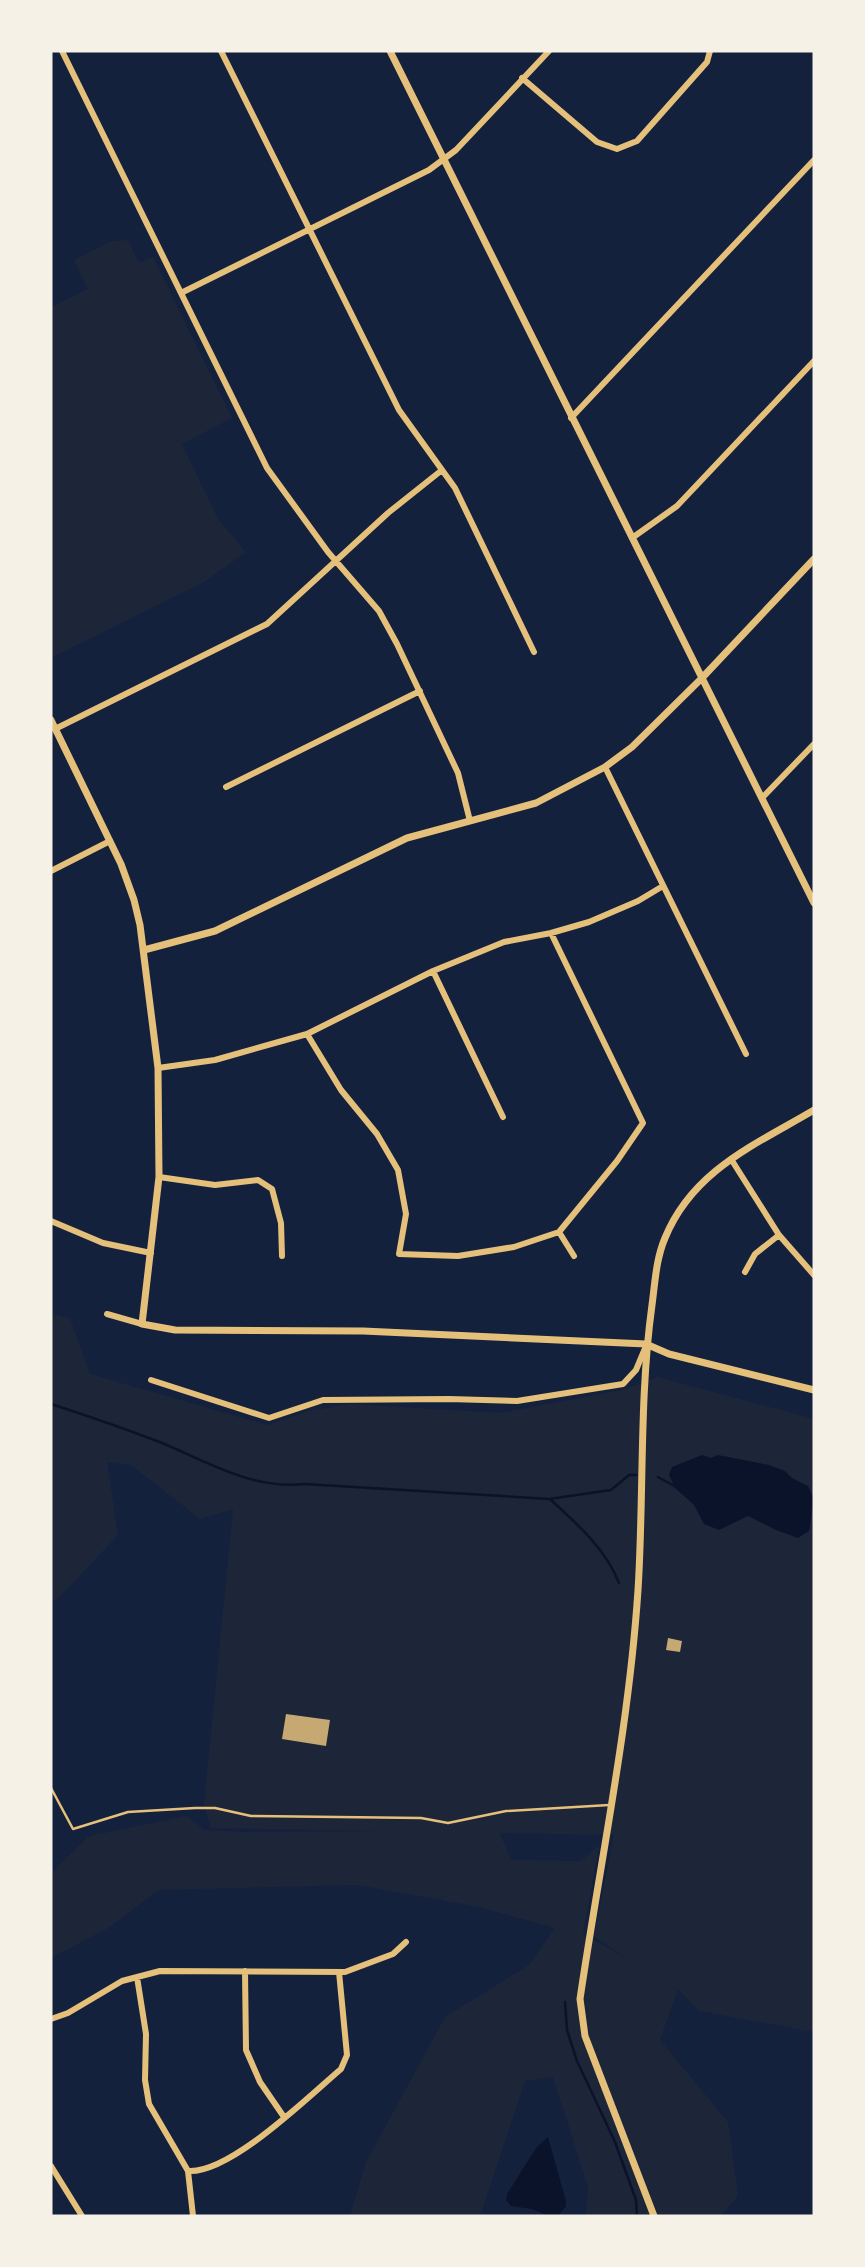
<svg xmlns="http://www.w3.org/2000/svg" width="865" height="2267" viewBox="0 0 865 2267" font-family="'Source Serif 4',serif">
  <style>
    .green { fill: #1d2539; fill-rule: evenodd }
    .water { fill: #0b132b }
    .lines { fill: none; stroke-linecap: round; stroke-linejoin: round }
    .stream { stroke: #0b132b; stroke-width: 2.5 }
    .building { fill: #c6a872 }
    .service { stroke: #e5c07b; stroke-width: 2.5 }
    .minor { stroke: #e5c07b; stroke-width: 6 }
    .tertiary { stroke: #e5c07b; stroke-width: 7 }
  </style>
  <rect width="100%" height="100%" fill="#14213d"/>
  <path class="green" d="M128,240L139,263L153,257L232,418L182,444L218,519L246,552L204,582L51,658V307L88,289L74,260L112,241Z
    M51,1314L70,1318L90,1374L267,1425L308,1411L351,1404L500,1413L626,1389L657,1377L814,1419V2032L699,2011L678,1989L660,2040L728,2122L738,2196L721,2216H586L588,2187L553,2077L525,2081L480,2216H350L366,2162L445,2017L529,1965L555,1928L479,1907L358,1885L158,1890L110,1927L51,1958V1873L89,1836L187,1816L205,1830L245,1832L380,1831L211,1828L204,1805L233,1509L200,1519L131,1465L107,1462L118,1535L59,1598L51,1602ZM500,1833L614,1835L594,1936L626,1958L583,1934L599,1845L581,1861L511,1860Z"/>
  <path class="water" d="M702,1455L711,1458L718,1455L769,1465L785,1471L792,1478L808,1486L814,1499L809,1531L798,1538L776,1530L748,1516L719,1530L704,1524L694,1505L675,1488L669,1475L672,1467Z
    M548,2137L566,2201V2206L558,2216H548L532,2209L511,2206L506,2200L507,2194L536,2148Z"/>
  <g class="lines">
    <path class="stream" d="M51,1404C88,1416 126,1429 162,1443C208,1462 253,1490 305,1484L549,1499L611,1490L629,1475H636
      M658,1477L676,1487
      M551,1500C577,1524 606,1549 619,1583
      M565,2002L567,2030L577,2061L615,2142L636,2200L637,2216"/>
  </g>
  <path class="building" d="M668,1638L682,1641L680,1652L666,1650Z
    M286,1714L330,1720L326,1746L282,1739Z"/>
  <g class="lines">
    <path class="service" d="M51,1788L73,1829L128,1812L195,1808H215L251,1816L421,1818L448,1823L506,1811L609,1805"/>
    <path class="minor" d="M62,51L267,468L328,552L379,611L397,644L458,773L470,821
      M221,51L399,410L455,488L534,652
      M522,78L597,142L617,149L637,141L707,62L710,51
      M181,293L429,170L456,150L549,51
      M571,418L814,160
      M632,538L677,506L814,361
      M55,729L267,624L388,513L442,470
      M605,767L746,1054
      M226,787L420,691
      M762,798L814,744
      M51,871L110,841
      M433,971L503,1117
      M307,1034L341,1090L377,1134L398,1170L406,1214L399,1254L458,1256L514,1247L559,1232L617,1161L643,1123L551,933
      M158,1068L215,1060L307,1034L433,971L504,942L551,933L589,922L638,901L663,886
      M731,1159L779,1235L814,1275
      M159,1177L215,1185L258,1180L272,1189L281,1223L282,1256
      M51,1221L103,1243L151,1253
      M559,1232L574,1256
      M745,1272L755,1254L779,1235
      M107,1314L142,1324
      M151,1380L269,1418L323,1400L449,1399L517,1401L623,1384L636,1370L646,1346
      M245,1971L246,2050L260,2082L284,2117
      M137,1977L146,2034L145,2080L149,2104L188,2171C230,2174 308,2097 341,2069L347,2055L339,1972
      M51,2019L68,2013L122,1981L160,1971L345,1972L393,1954L406,1942
      M51,2166L82,2216
      M188,2171L193,2216"/>
    <path class="tertiary" d="M390,51L814,903
      M51,720L121,864L134,900L140,925L158,1068L159,1177L142,1324L175,1330L363,1331L646,1344L669,1354L814,1390
      M144,950L215,931L407,838L536,803L605,767L632,747L701,679L814,559
      M654,2216L585,2036L580,1999C600,1863 629,1727 638,1590C644,1496 639,1399 652,1305C655,1283 656,1259 665,1238C693,1170 755,1145 814,1110"/>
  </g>
  <rect width="865" height="2267" fill="none" stroke="#f6f1e7" stroke-width="105"/>
</svg>
